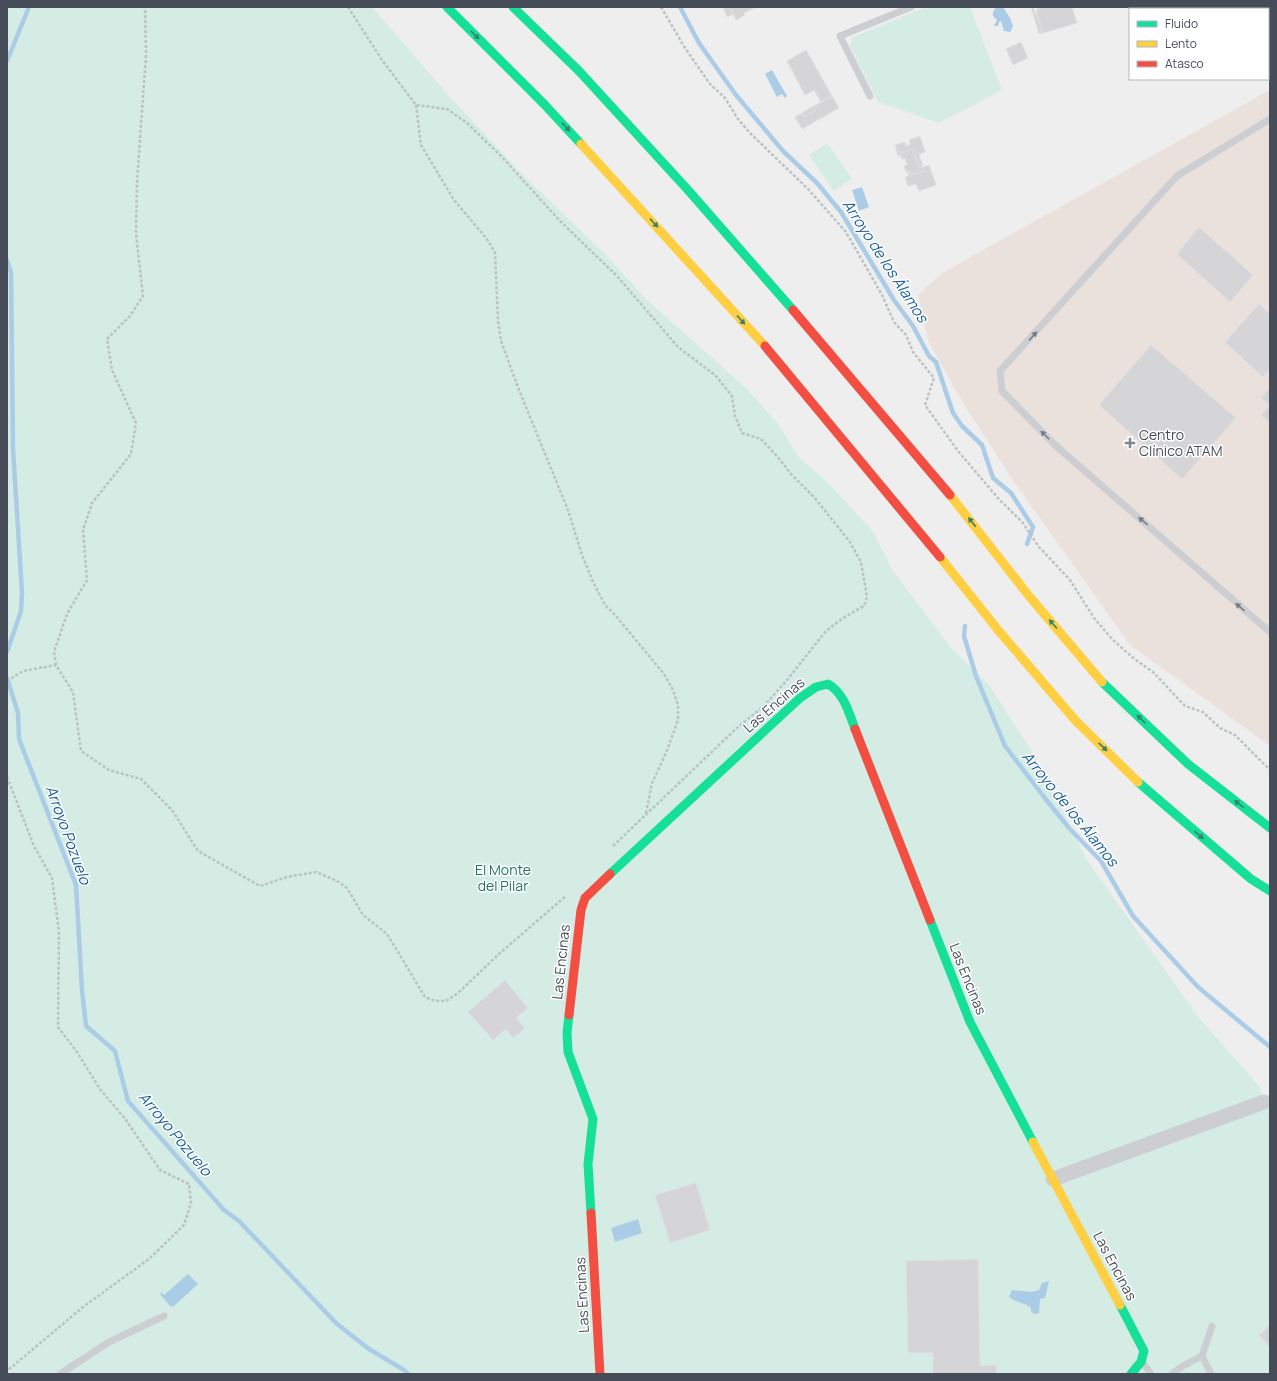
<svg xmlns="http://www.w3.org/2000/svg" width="1277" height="1381" viewBox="0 0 1277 1381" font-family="Manrope,sans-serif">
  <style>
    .medical { fill: #eae1dd }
    .green { fill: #d4ece4 }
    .water { fill: #abcce7 }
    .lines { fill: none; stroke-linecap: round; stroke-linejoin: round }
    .stream { stroke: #abcce7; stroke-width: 4.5 }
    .building { fill: #d5d5d7; stroke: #e0e0e1 }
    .path { stroke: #b9c3c3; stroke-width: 2.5; stroke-dasharray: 3 2; stroke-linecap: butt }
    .lane { stroke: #ccced1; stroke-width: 7 }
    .street { stroke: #ccced1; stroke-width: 15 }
    .fast { stroke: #16e098; stroke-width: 9 }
    .slow { stroke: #ffcf43; stroke-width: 9 }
    .jam { stroke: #f24e42; stroke-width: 9 }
    .oneway { fill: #36806f }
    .oneway2 { fill: #767a83 }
    .poi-dot { fill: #82858d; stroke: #fff; stroke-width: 1.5 }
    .labels { text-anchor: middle; stroke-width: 3; stroke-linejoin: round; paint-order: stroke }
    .poi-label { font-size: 14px; fill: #474c59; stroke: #fff; text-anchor: start }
    .street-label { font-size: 14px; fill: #474c59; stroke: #fff }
    .park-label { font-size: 14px; fill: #1e745f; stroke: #fff }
    .water-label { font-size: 15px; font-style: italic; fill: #175e9c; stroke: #fff }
  </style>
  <rect width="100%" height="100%" fill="#efeeee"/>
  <path class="medical" d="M1270,90V746L1130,645L1015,483L963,403L928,341L918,295L942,273Z"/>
  <path class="green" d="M7,7H372L450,97L524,176L605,254L645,298L747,389L779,425L797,455L827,482L872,530L893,571L911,595L952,649L989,685L1039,763L1087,860L1199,1018L1259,1086L1270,1111V1374H7Z
    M926,7H970L1002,90L939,123L878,102L850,46L853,37Z
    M827,143L852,179L834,191L809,155Z"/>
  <path class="water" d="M996,7H1003L1010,18L1013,26L1010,32L1004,31L1001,21L999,22L998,26H994L997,20L993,16V12Z
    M772,70L787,96L785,98L782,94L777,97L765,74Z
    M862,187L869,207L859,211L852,190Z
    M638,1219L642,1233L615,1242L611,1228Z
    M188,1274L198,1284L173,1307L170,1306L160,1294L162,1292L164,1295Z
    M1049,1281L1045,1298L1040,1299L1039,1313L1035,1314L1031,1312V1308C1027,1303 1018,1304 1009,1297L1012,1290L1032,1292L1039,1290L1042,1283Z"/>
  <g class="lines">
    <path class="stream" d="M680,7L699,43L736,95L783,151L817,183L841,212L894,300L913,326L929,356L936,362L953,413L962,426L982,445L993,478L1011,493L1033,527L1027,544
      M7,61L29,7
      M7,260L11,273L13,449L22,593L21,611L7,652
      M965,626L964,636L976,676L1005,746L1044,797L1069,828L1101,861L1133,916L1198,987L1270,1047
      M7,678L18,713L19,739L76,885L82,990L86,1026L115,1051L128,1101L224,1210L239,1221L337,1324L369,1349L404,1370L408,1374"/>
  </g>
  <path class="building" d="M723,7H730L733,14L727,17Z
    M730,7H756L744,13L745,15L736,20Z
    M1031,7H1033L1035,14H1037L1043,33L1039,34Z
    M1043,7H1072L1077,23L1043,33L1036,10Z
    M1021,42L1028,58L1013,65L1006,49Z
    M806,50L832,96L821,102L814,90L805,95L787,61Z
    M832,96L839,108L802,129L795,117L802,113L804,117L815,111L812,107Z
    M812,107L815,111L804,117L802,113Z
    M920,136L925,152L919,154L923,167L919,168L913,149L900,153L901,156H898L895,145L905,142L906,146L911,144L909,140Z
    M913,149L919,168L923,167L924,171L911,175L909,171L906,172L904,166L907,165L905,158L902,159L900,153Z
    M929,165L936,185L919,191L916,184L908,186L905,177L909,176L907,171H909L911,175L924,171L923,167Z
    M1199,227L1253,275L1230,302L1177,254Z
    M1259,304L1270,314V369L1263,377L1225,342Z
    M1151,345L1236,418L1182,479L1099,405Z
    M1270,387V405L1261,398Z
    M1270,405V423L1261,415Z
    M505,980L528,1008L516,1018L525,1028L513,1038L506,1029L493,1040L468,1012Z
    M696,1183L710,1230L670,1243L655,1195Z
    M978,1259L980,1366L996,1365L997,1374H933V1353H908L906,1261Z
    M1270,1325V1347L1259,1335Z"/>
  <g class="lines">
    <path class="path" d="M348,7L382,60L416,105L447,109L467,123L502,157L561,222L617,276L678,347L716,376L732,396L735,416L742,433L761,439L777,456L791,474L814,497L850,542L861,562L867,597L864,606L843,618L826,631L787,680L764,706L739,726L613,846
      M661,7L685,48L710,84L725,98L738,119L750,133L808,189L846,232L882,295L894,322L906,335L913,352L934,378L925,405L958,451L998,498L1023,523L1039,547L1070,580L1094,618L1112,639L1132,657L1154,673L1185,706L1203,712L1220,728L1235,735L1270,770
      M416,105L421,145L454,200L487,239L495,253L498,321L501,341L519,390L568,510L582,555L593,582L605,605L616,616L664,674L673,690L678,705V720L666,753L652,783L646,813
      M56,665L54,652L67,614L87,580L83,530L92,503L131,454L136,423L112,370L107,339L130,316L143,296L136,234L137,181L146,55L145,7
      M7,681L23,671L56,665L73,692L81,751L109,770L141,779L172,810L198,851L260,886L287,877L316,872L337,881L347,888L363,915L387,934L425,997L435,1001H446L458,993L500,953L566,896
      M7,777L34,846L52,878L59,932L58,1027L77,1052L100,1089L126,1120L160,1170L189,1184L191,1203L184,1225L149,1259L83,1307L7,1371"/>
    <path class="lane" d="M870,96L840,36L911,7
      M1270,119L1177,176L1000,371L1002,391L1055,445L1270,632
      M1202,1356L1211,1374
      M1143,1363L1151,1374
      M60,1374L109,1342L164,1316
      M1172,1374L1181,1367L1202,1356L1212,1326"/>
    <path class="street" d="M1053,1179L1264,1102"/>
    <path class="fast" d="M447,7L544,104L581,144
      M513,7L579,71L688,190L793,310
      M1102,682L1188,764L1270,828
      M1138,782L1251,879L1270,891
      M610,874L800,698L816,687L828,684C844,693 849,713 855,729
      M930,920L970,1022L1033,1142
      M569,1015L567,1033L568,1052L593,1119L588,1164L591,1213
      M1120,1305L1144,1351L1141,1362L1131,1374"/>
    <path class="slow" d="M581,144L765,346
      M950,495L1029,596L1102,682
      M940,557L998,630L1075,720L1138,782
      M1033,1142L1120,1305"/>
    <path class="jam" d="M793,310L950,495
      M765,346L940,557
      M855,729L930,920
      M569,1015L581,910L585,898L610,874
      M591,1213L600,1374"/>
  </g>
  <defs><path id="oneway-solid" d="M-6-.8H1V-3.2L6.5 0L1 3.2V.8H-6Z"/></defs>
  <g class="oneway">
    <use href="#oneway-solid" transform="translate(475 35) rotate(45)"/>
    <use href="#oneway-solid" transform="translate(566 127) rotate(47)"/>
    <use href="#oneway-solid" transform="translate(654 223) rotate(47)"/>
    <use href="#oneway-solid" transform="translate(741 320) rotate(48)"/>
    <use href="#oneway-solid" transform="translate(972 522) rotate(-128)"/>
    <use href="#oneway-solid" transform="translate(1053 624) rotate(-131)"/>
    <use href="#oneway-solid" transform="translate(1141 719) rotate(-136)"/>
    <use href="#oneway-solid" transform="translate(1103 747) rotate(44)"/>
    <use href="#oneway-solid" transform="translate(1239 804) rotate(-142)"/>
    <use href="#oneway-solid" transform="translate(1199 835) rotate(40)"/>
  </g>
  <g class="oneway2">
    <use href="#oneway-solid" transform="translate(1033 336) rotate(-48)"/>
    <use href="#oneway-solid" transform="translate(1045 435) rotate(-135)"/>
    <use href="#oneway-solid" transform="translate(1143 521) rotate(-139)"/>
    <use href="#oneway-solid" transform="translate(1240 607) rotate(-139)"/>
  </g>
  <path class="poi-dot" d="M1128 437h4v4h4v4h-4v4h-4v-4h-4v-4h4z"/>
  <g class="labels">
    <g class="poi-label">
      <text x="1139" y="440">Centro<tspan x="1139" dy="16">Clínico ATAM</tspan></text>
    </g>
    <g class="street-label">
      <text transform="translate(774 705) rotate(-41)" y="5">Las Encinas</text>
      <text transform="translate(561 962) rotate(-84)" y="5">Las Encinas</text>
      <text transform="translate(968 979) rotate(68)" y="5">Las Encinas</text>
      <text transform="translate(1115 1266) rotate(62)" y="5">Las Encinas</text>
      <text transform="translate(582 1295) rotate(-93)" y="5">Las Encinas</text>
    </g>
    <g class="park-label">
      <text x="503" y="875">El Monte<tspan x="503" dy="16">del Pilar</tspan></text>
    </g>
    <g class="water-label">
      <text transform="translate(885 261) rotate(57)" y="5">Arroyo de los Álamos</text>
      <text transform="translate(1070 809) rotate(51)" y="5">Arroyo de los Álamos</text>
      <text transform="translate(68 835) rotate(70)" y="5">Arroyo Pozuelo</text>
      <text transform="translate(175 1134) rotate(50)" y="5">Arroyo Pozuelo</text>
    </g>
  </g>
  <rect width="1277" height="1381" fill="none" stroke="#474c59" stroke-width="16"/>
  <rect x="1129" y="8" width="140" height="72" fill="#ffffff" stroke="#b5b7bd"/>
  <rect x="1137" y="21" width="20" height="6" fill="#16e098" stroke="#b5b7bd"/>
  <text x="1165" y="28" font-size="12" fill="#474c59">Fluido</text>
  <rect x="1137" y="41" width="20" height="6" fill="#ffcf43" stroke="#b5b7bd"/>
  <text x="1165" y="48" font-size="12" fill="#474c59">Lento</text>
  <rect x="1137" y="61" width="20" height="6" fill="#f24e42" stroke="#b5b7bd"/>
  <text x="1165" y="68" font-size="12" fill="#474c59">Atasco</text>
</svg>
